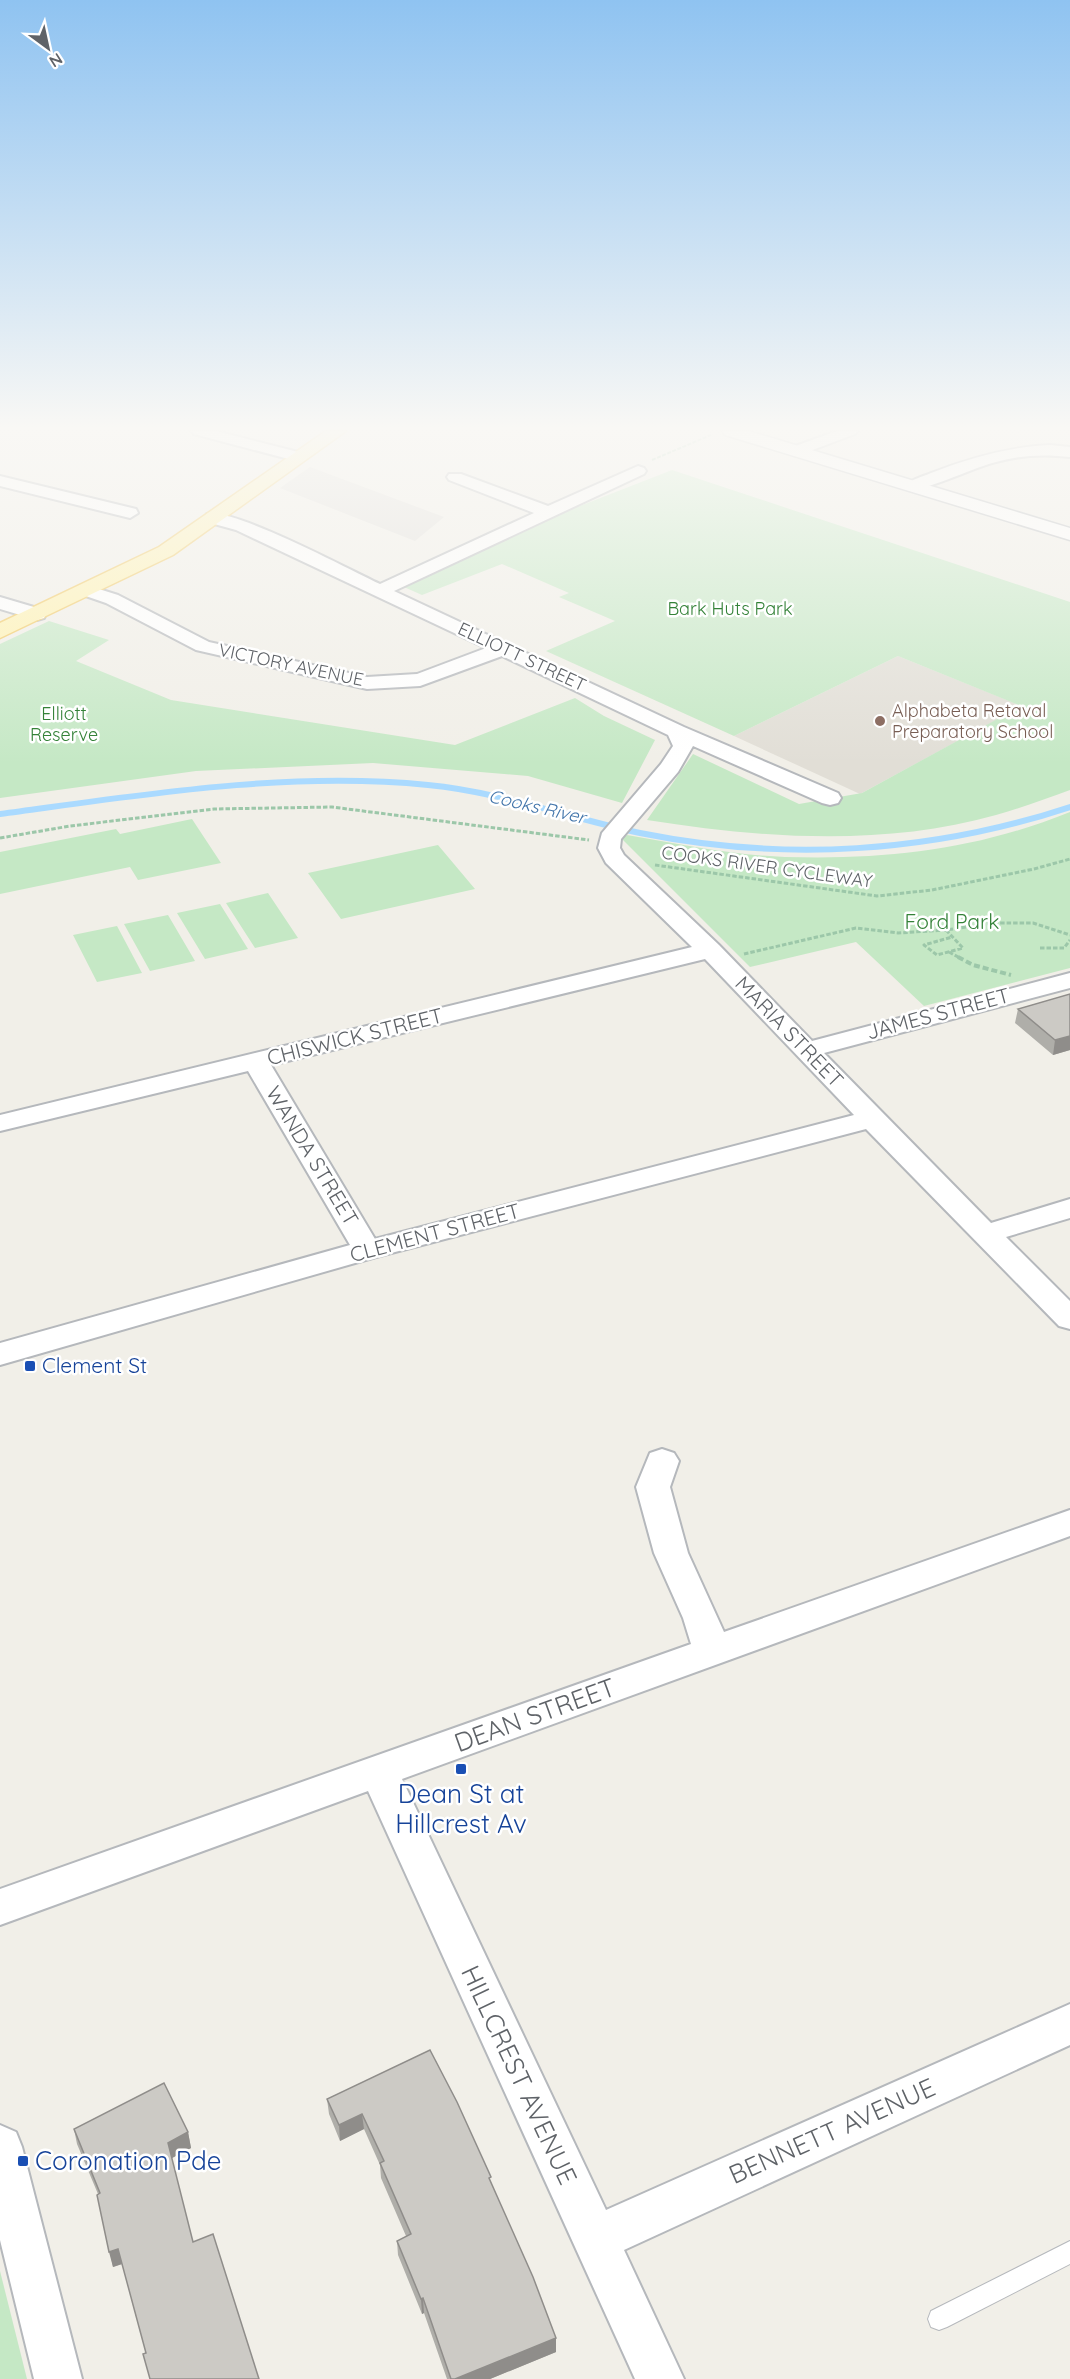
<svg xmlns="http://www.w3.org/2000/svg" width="1070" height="2379" viewBox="0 0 1070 2379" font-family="Quicksand,sans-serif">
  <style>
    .industrial { fill: #e0deda }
    .education { fill: #e1ded6 }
    .green { fill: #c5e8c5 }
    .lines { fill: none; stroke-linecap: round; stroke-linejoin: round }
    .stream { stroke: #aadaff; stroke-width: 6 }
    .lane-casing { stroke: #b5b8bc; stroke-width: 2 }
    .street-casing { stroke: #b5b8bc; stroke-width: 4 }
    .secondary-casing { stroke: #b6babf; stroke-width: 3 }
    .primary-casing { stroke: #f2c960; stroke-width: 3 }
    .path-far2 { stroke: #9cc7a9; stroke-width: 2; stroke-dasharray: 4 1.5; stroke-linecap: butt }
    .path-far1 { stroke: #9cc7a9; stroke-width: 3; stroke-dasharray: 4.5 2; stroke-linecap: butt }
    .path { stroke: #9cc7a9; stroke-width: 4; stroke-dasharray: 6 3; stroke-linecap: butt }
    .lane { fill: #fff; fill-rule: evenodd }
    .street { fill: #fff; fill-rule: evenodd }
    .secondary { fill: #fff; fill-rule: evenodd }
    .primary { fill: #fff2af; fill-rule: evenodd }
    .wall { fill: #afaea9 }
    .shaded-wall { fill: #8f8d8a }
    .building { fill: #cccac5; stroke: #8f8d8a; stroke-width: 1.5 }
    .education-dot { fill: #8d6e63; stroke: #fff; stroke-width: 2 }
    .transit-dot { fill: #1a4fb4; stroke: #fff; stroke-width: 2 }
    .labels { text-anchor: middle; stroke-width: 5; stroke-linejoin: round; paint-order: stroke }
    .far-park-label { font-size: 18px; fill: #348238; stroke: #fff }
    .far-street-label { font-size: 18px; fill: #5f6368; stroke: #fff }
    .far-education-label { font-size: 18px; fill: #785e54; stroke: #fff; text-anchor: start }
    .far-water-label { font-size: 18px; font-style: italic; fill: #4174aa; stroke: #fff }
    .park-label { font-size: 21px; fill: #348238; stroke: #fff }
    .street-label { font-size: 21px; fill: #5f6368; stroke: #fff }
    .transit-label { font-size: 21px; fill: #164399; stroke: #fff; text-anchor: start }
    .near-street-label { font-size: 26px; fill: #5f6368; stroke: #fff }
    .near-transit-label { font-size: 26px; fill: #164399; stroke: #fff }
  </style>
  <rect width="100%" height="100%" fill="#f1efe8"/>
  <path class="industrial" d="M310,467L444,517L415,541L280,488Z"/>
  <path class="education" d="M898,656L1022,706L860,794L734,736Z"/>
  <path class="green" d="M672,470L1070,602V790C1045,799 1021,808 996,815C883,847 761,838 647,820L693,754L799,804L862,793L1021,706L898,656L734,736L546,651L615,621L559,597L569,593L502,564L422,595L404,587L562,513Z
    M49,621L109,640L76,661L171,700L455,745L575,698L604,716L655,740L622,803L528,776L373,763L196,771L0,798V644Z
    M1070,812V968L924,1006L856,942L750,967L622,839L627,835C679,844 732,855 785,857C886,860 976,850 1070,812Z
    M192,819L221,863L138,880L130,867L0,894V852L116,829L120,834Z
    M438,845L475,889L341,919L308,873Z
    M268,893L298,938L255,948L226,903Z
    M220,904L248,949L205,959L177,913Z
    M168,915L195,961L150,971L124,924Z
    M117,926L142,973L97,982L73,935Z
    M0,2271L27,2379H0Z"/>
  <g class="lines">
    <path class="stream" d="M0,814C141,795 285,771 428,785C501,792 569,818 640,833C784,862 931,853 1070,807"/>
    <defs>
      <path id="lane" d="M1070,2241V2264L947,2327L939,2330L931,2327L928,2319L931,2311Z"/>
      <path id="street" d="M191,431H216L306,454L308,457L300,462L194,434Z
        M837,431H858L855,434L802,454L796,456L788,451L790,448Z
        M1050,445L1070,447V457C1045,454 1021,455 996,462C977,466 922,493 908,489L906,486C911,479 922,477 931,473C970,458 1008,447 1050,445Z
        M638,466L644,468L646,471L644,474L394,591L684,727L838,793L841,798L838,803L830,805L822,803L693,746L678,772L621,839L620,848L624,855L719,945L812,1041L1070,973V988L824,1053L991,1223L1070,1199V1218L1006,1237L1070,1301V1329L1059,1326L866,1129L376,1257L0,1365V1343L350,1245L248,1071L0,1131V1115L692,947L606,863L598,848L602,833L661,764L673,746L668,735L502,656L420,686L367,689L196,650L106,603L80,594L77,590L80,586L86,585L118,595L209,642L367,677L417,674L486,648L236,530L207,522L205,518L207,514C235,508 348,569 380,584L534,513L449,480L447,477L449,474H461L548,506ZM705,959L854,1115L375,1239L271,1065Z
        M0,476L136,509L138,513L130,518L0,486Z
        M0,597L44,610L46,614L44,618L37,620L0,609Z
        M662,1449L674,1453L679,1461L670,1487L688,1553L724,1632L1070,1510V1536L402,1779L606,2210L1070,2004V2045L624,2250L684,2379H635L368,1791L0,1925V1889L691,1644L683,1618L654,1553L636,1487L650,1453Z
        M0,2125L16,2132L22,2147L82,2379H34L0,2240Z"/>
      <path id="secondary" d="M722,431H749L1070,528V540L725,435Z"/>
      <path id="primary" d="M326,431H346L173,555L0,638V623L159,547Z"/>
    </defs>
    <use href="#lane" class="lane-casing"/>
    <use href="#street" class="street-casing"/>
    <use href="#secondary" class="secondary-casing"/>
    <use href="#primary" class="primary-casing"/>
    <path class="path-far2" d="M652,460L711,435"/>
    <path class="path-far1" d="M0,838L70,826L214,809L332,807L589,840
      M655,865L877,896L932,890L1034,869L1070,859
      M946,930L963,948L937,955L924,945L952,937
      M1040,948H1064L1070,940
      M949,952L960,958
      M744,954L856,928L898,933L946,930L992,923H1033L1070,935"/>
    <path class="path" d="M958,957L973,965L1011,975"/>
    <use href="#lane" class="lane"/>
    <use href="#street" class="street"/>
    <use href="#secondary" class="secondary"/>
    <use href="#primary" class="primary"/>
  </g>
  <path class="wall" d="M1070,994V1050L1053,1055L1015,1023L1018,1009Z
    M430,2050L491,2183L556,2352L490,2379H447L424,2313L422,2314L398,2255L397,2241L406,2236L381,2178L380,2165L364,2129L340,2141L329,2114L327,2099Z
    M74,2129L188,2132L191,2148L172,2158L146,2353L122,2264L113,2267L98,2194L77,2144Z"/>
  <path class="shaded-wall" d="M1070,1036V1050L1053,1055L1055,1040Z
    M362,2114L364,2129L340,2141L339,2125Z
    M188,2132L191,2148L172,2158L168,2143Z
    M118,2249L122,2264L113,2267L109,2252Z
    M423,2298L424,2313L422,2314L421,2299Z
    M556,2338V2352L490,2379H455Z"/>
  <path class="building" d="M1070,994V1036L1055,1040L1018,1009Z
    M430,2050L457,2102L491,2177L489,2178L533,2277L556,2338L455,2379H451L423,2298L421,2299L397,2241L411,2234L380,2163L384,2161L362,2114L339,2125L327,2099Z
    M164,2083L188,2132L168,2143L193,2242L213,2234L259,2379H150L143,2354L146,2353L118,2249L109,2252L97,2195L100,2193L74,2129Z"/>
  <linearGradient id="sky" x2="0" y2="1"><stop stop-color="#8fc3f1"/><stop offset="0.56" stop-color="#f9f8f5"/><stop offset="1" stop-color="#f9f8f5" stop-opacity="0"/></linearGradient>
  <rect width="1070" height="764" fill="url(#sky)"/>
  <circle class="education-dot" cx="880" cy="721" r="6"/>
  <g class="transit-dot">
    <rect x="24" y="1360" width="12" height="12" rx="3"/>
    <rect x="455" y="1763" width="12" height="12" rx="3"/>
    <rect x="17" y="2155" width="12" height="12" rx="3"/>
  </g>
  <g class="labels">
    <g class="far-park-label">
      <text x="730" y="615">Bark Huts Park</text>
      <text x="64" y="720">Elliott<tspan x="64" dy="21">Reserve</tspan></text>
    </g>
    <g class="far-street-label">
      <text transform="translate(522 657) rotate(25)" y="6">ELLIOTT STREET</text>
      <text transform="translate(291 665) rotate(12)" y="6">VICTORY AVENUE</text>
      <text transform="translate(767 867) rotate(8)" y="6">COOKS RIVER CYCLEWAY</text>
    </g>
    <g class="far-education-label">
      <text x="892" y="717">Alphabeta Retaval<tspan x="892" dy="21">Preparatory School</tspan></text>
    </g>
    <g class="far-water-label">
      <text transform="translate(537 807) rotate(13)" y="6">Cooks River</text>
    </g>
    <g class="park-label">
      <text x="952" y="929">Ford Park</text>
    </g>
    <g class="street-label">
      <text transform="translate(938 1014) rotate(-15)" y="7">JAMES STREET</text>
      <text transform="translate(789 1032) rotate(46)" y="7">MARIA STREET</text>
      <text transform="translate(355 1037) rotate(-14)" y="7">CHISWICK STREET</text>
      <text transform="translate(312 1156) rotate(59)" y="7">WANDA STREET</text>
      <text transform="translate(435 1233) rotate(-15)" y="7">CLEMENT STREET</text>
    </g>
    <g class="transit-label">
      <text x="42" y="1373">Clement St</text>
    </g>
    <g class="near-street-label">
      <text transform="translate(535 1715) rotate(-20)" y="9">DEAN STREET</text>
      <text transform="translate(519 2075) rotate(65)" y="9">HILLCREST AVENUE</text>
      <text transform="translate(832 2131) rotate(-24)" y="9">BENNETT AVENUE</text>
    </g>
    <g class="near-transit-label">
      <text x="461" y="1803">Dean St at<tspan x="461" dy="30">Hillcrest Av</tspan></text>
      <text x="35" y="2170" text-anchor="start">Coronation Pde</text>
    </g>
  </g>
  <g transform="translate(48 48) rotate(147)" stroke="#ffffff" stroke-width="4.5" paint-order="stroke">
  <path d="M0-4.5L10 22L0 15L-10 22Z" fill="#5f6368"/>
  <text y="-9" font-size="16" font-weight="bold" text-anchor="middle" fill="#5f6368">N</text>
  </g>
</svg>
